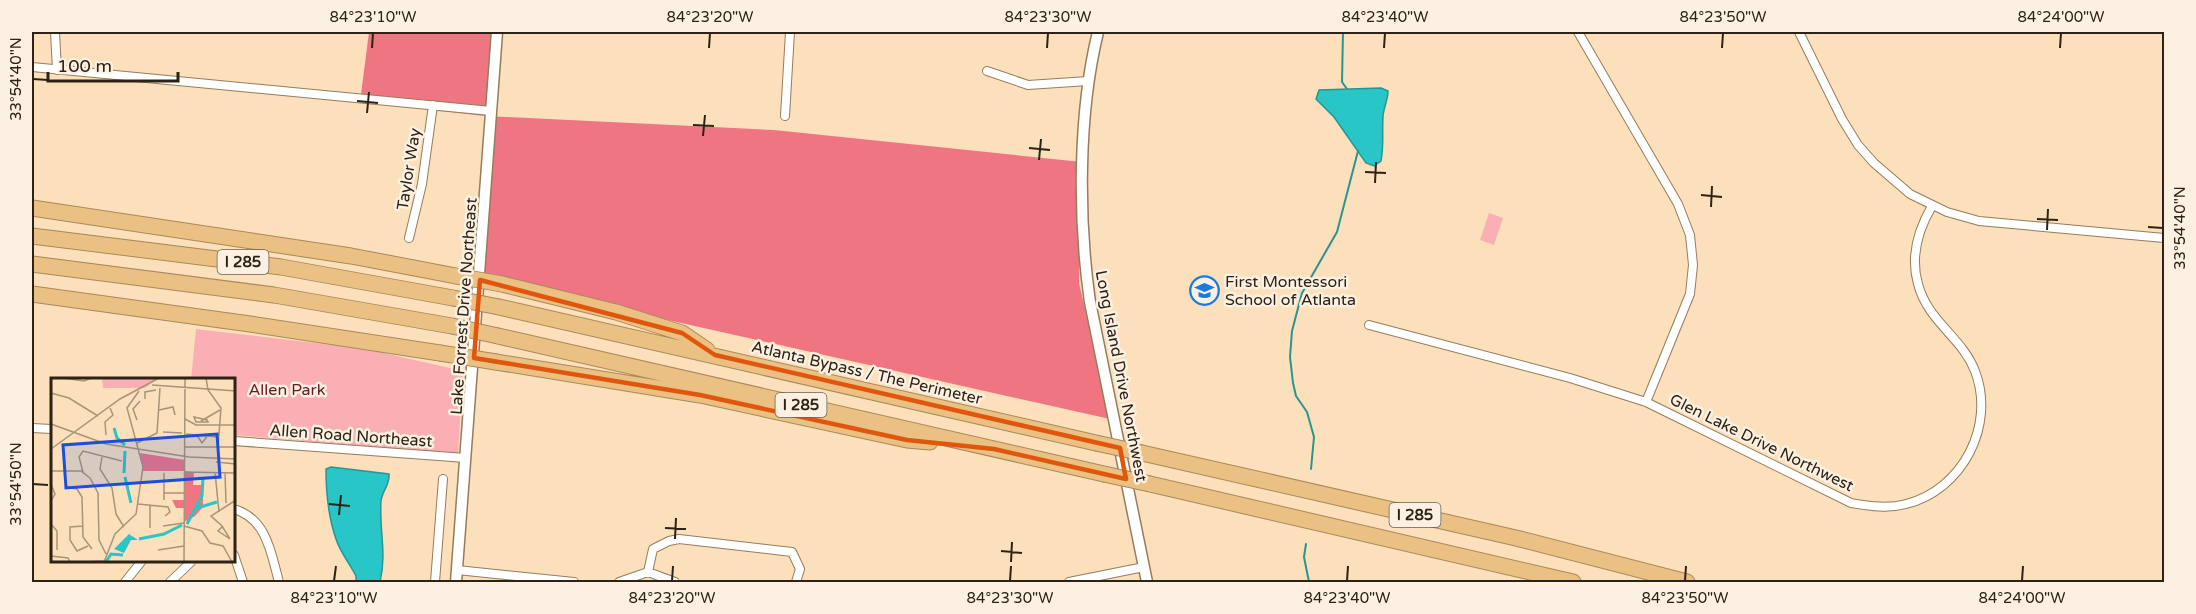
<svg xmlns="http://www.w3.org/2000/svg" width="2196" height="614" viewBox="0 0 2196 614" font-family="'Varela Round',sans-serif">
  <style>
    .green { fill: #faafb4 }
    .forest { fill: #f07583 }
    .water { fill: #28c6c6; stroke: #299591; stroke-width: 1.5 }
    .lines { fill: none; stroke-linecap: round; stroke-linejoin: round }
    .stream { stroke: #299591; stroke-width: 2 }
    .minor-casing { stroke: #957c5b; stroke-width: 10 }
    .tertiary-casing { stroke: #957c5b; stroke-width: 13 }
    .motorway-casing { stroke: #a8895c; stroke-width: 17 }
    .minor { stroke: #fff; stroke-width: 8 }
    .tertiary { stroke: #fff; stroke-width: 10 }
    .motorway { stroke: #ebc083; stroke-width: 15 }
    .motorway-bridge-casing { stroke: #a8895c; stroke-width: 17; stroke-linecap: butt }
    .motorway-bridge { stroke: #ebc083; stroke-width: 15 }
    .marked { fill: none; stroke: #df560c; stroke-width: 4.5; stroke-linejoin: round }
    .ticks { fill: none; stroke: #2c2215; stroke-width: 2 }
    .labels { text-anchor: middle; stroke-width: 5; stroke-linejoin: round; paint-order: stroke }
    .shield { fill: #fbf0e1; stroke: #6a6052; stroke-width: 1.5 }
    .shield-label { font-size: 15px; font-weight: bold; fill: #2c2215 }
    .street-label { font-size: 16px; fill: #2c2215; stroke: #fbf0e1 }
    .poi-label { font-size: 16px; fill: #2c2215; stroke: #fbf0e1; text-anchor: start }
    .park-label { font-size: 16px; fill: #661926; stroke: #fbf0e1 }
    .inset-river { fill: none; stroke: #28c6c6; stroke-width: 3 }
    .inset-road { fill: none; stroke: #a89479; stroke-width: 1.5 }
    .view { fill: #1d4ed8; fill-opacity: 0.15; stroke: #1d4ed8; stroke-width: 3 }
    .inset-edge { fill: none; stroke: #2c2215; stroke-width: 3 }
    .neatline { fill: none; stroke: #2c2215; stroke-width: 2 }
    .ticks-label { font-size: 15px; text-anchor: middle; fill: #2c2215 }
  </style>
  <rect width="100%" height="100%" fill="#fbe0bb"/>
  <path class="green" d="M1489,213L1503,218L1494,245L1480,240Z
    M196,329L366,349L463,371L458,454L234,435V380H191Z"/>
  <path class="forest" d="M369,32H493L486,116L774,130L1082,162L1079,283L1110,419L480,278L485,116L360,102Z"/>
  <path class="water" d="M1381,88L1388,91C1388,99 1384,107 1383,116C1382,131 1384,146 1381,161L1374,166L1366,163L1334,117L1316,99L1319,90Z
    M331,467L389,474C390,485 382,491 381,501C379,530 387,553 380,582H356V576C350,564 340,552 336,539C328,516 326,493 326,469Z"/>
  <g class="lines">
    <path class="stream" d="M1343,32L1342,82L1347,89
      M1311,469L1314,437L1307,412L1296,396L1293,383L1290,357L1292,331L1302,293L1337,232L1358,151
      M1306,544L1304,557L1309,582"/>
    <defs>
      <path id="minor" d="M55,32L57,70
        M1578,32L1678,204L1690,235L1693,265L1690,294L1646,402
        M1799,32L1842,119L1858,145L1874,163L1910,194L1947,212L1979,221L2164,238
        M32,67L491,111
        M987,71L1028,85L1088,81
        M785,116L790,32
        M409,238L422,184L433,105
        M1369,325L1570,378L1646,402L1851,503C1870,506 1887,509 1906,504C1962,490 1996,426 1975,371C1962,337 1928,322 1918,284C1910,256 1918,230 1932,206
        M32,428L52,429
        M234,441L466,458
        M234,509C267,519 271,553 279,582
        M234,555L243,582
        M457,570L574,582
        M125,582L141,562
        M170,582L191,562
        M435,582L443,479
        M619,582L648,572
        M675,582L648,572L653,549L669,541L679,539L792,552L800,569L796,582
        M1069,582L1144,567"/>
      <path id="tertiary" d="M1098,32C1078,114 1078,218 1090,302L1147,582
        M456,582L497,32"/>
      <path id="motorway" d="M32,208L351,256L456,276
        M32,236L281,267L453,298
        M32,264L274,295L452,326
        M502,284L616,312L682,333L707,350
        M32,294L250,324L440,353
        M499,307L1096,443
        M498,336L1104,474
        M496,362L700,395L907,440L930,442
        M1142,453L1516,538L1687,582
        M1150,484L1573,582"/>
    </defs>
    <use href="#minor" class="minor-casing"/>
    <use href="#tertiary" class="tertiary-casing"/>
    <use href="#motorway" class="motorway-casing"/>
    <use href="#minor" class="minor"/>
    <use href="#tertiary" class="tertiary"/>
    <use href="#motorway" class="motorway"/>
    <defs>
      <path id="motorway-bridge" d="M456,276L502,284
        M453,298L499,307
        M452,326L498,336
        M440,353L496,362
        M1096,443L1142,453
        M1104,474L1150,484"/>
    </defs>
    <use href="#motorway-bridge" class="motorway-bridge-casing"/>
    <use href="#motorway-bridge" class="motorway-bridge"/>
  </g>
  <path class="marked" d="M480,280L682,333L715,355L1120,448L1126,479L994,449L907,440L700,395L474,358Z"/>
  <path class="ticks" d="M372,48L373,33M709,48L710,33M1047,48L1048,33M1384,48L1385,33M1722,48L1723,33M2060,48L2061,33M33,79L48,80M357,101L378,103M367,113L369,92M693,125L714,126M703,136L705,115M1029,148L1050,150M1039,160L1041,139M1365,172L1386,173M1375,183L1376,162M1701,195L1722,197M1711,207L1712,186M2037,219L2058,220M2148,227L2163,228M2047,230L2048,209M33,484L48,485M329,504L350,506M339,515L341,495M665,528L686,529M675,539L676,518M1001,551L1022,553M1011,562L1012,542M334,581L336,566M672,581L673,566M1010,581L1011,566M1347,581L1348,566M1685,581L1686,566M2022,581L2023,566"/>
  <defs>
    <symbol id="school-ring" viewBox="-11 -11 22 22"><circle r="9.5" fill="#fbf0e1" stroke="#197ae2" stroke-width="1.5"/><path d="M0-5L7-2L0 1L-7-2ZM-4 1L0 2.5L4 1V4Q0 6-4 4Z" fill="#197ae2"/></symbol>
  </defs>
  <g fill-rule="evenodd">
    <use href="#school-ring" x="1188" y="274" width="33" height="33"/>
  </g>
  <g class="labels">
    <g class="shield">
      <rect x="217.5" y="250" width="51" height="24" rx="4.5"/>
      <rect x="775.5" y="393" width="51" height="24" rx="4.5"/>
      <rect x="1389.5" y="503" width="51" height="24" rx="4.5"/>
    </g>
    <g class="shield-label">
      <text x="243" y="267">I 285</text>
      <text x="801" y="410">I 285</text>
      <text x="1415" y="520">I 285</text>
    </g>
    <g class="street-label">
      <text transform="translate(408 169) rotate(-81)" y="6">Taylor Way</text>
      <text transform="translate(463 306) rotate(-86)" y="6">Lake Forrest Drive Northeast</text>
      <text transform="translate(867 372) rotate(13)" y="6">Atlanta Bypass / The Perimeter</text>
      <text transform="translate(1122 376) rotate(79)" y="6">Long Island Drive Northwest</text>
      <text transform="translate(351 435) rotate(4)" y="6">Allen Road Northeast</text>
      <text transform="translate(1762 442) rotate(26)" y="6">Glen Lake Drive Northwest</text>
    </g>
    <g class="poi-label">
      <text x="1225" y="287">First Montessori<tspan x="1225" dy="18">School of Atlanta</tspan></text>
    </g>
    <g class="park-label">
      <text x="287" y="395">Allen Park</text>
    </g>
  </g>
  <g transform="translate(51 378)">
    <rect width="184" height="184" fill="#fbe0bb"/>
    <path d="M51,0H107L94,10H52Z" fill="#faafb4"/>
    <path d="M89,75L134,82V93L143,94L142,107H152V129L144,138L133,144V130H125L121,122H134V93H92Z" fill="#f07583"/>
    <path d="M78,156L87,162H80L73,175L63,171Z" fill="#28c6c6"/>
    <path class="inset-river" d="M63,50L66,60L74,67M73,95L74,73M74,99L80,125M146,130L166,124M136,146L151,118L152,100M88,161L113,156L131,147M55,184L60,176L72,177"/>
    <path class="inset-road" d="M12,0L33,3L40,0M155,0L157,12L170,30L167,69M101,7L185,13M0,15L18,20L47,38M94,21V14L105,12M108,32L122,29L124,37M143,39L156,42L157,44H145ZM134,41L145,47H185M86,42L82,31L89,23M150,43L169,32M0,46L55,66L138,79L185,81M112,54L131,55M135,56L167,59M145,56L151,65L158,56M55,57L54,44L62,37L59,30M86,65L106,55L109,10M134,69H185M0,71L69,21L108,0M51,79L49,91L61,110L65,136L73,149M165,84L185,86M0,93H30L39,100L47,115L48,162L55,176M32,94L28,79L32,73L71,83M134,94L185,95M164,94L168,134M113,95V122M174,95L175,125M0,106L4,116L0,123M16,109L26,111L31,119L32,159L41,171M113,115H134M87,126L117,129L119,134L114,138M99,128V150M0,146L6,153V172M32,148L19,149V162L26,173L37,168M112,148L133,145M133,148L151,153L159,165L172,168L181,184M171,149L167,153L179,161L171,148L160,138L185,122M107,172L133,168M0,178L17,180L19,184M30,184L54,183M53,184L64,156L85,136L92,89L76,30L88,13M133,184L134,0"/>
    <path class="view" d="M166,56L169,99L15,110L12,67Z"/>
    <rect width="184" height="184" class="inset-edge"/>
  </g>
  <rect width="2196" height="614" fill="none" stroke="#fbf0e1" stroke-width="66"/>
  <path d="M48 72v9h130v-9" fill="none" stroke="#2c2215" stroke-width="3"/>
  <text x="57" y="72" font-size="18" fill="#2c2215" stroke="#fbf0e1" stroke-width="4.5" paint-order="stroke">100 m</text>
  <rect x="33" y="33" width="2130" height="548" class="neatline"/>
  <g class="ticks-label">
    <text x="373" y="22">84°23'10"W</text>
    <text x="710" y="22">84°23'20"W</text>
    <text x="1048" y="22">84°23'30"W</text>
    <text x="1385" y="22">84°23'40"W</text>
    <text x="1723" y="22">84°23'50"W</text>
    <text x="2061" y="22">84°24'00"W</text>
    <text transform="translate(16 79) rotate(-90)" y="5">33°54'40"N</text>
    <text transform="translate(2180 228) rotate(-90)" y="5">33°54'40"N</text>
    <text transform="translate(16 484) rotate(-90)" y="5">33°54'50"N</text>
    <text x="334" y="603">84°23'10"W</text>
    <text x="672" y="603">84°23'20"W</text>
    <text x="1010" y="603">84°23'30"W</text>
    <text x="1347" y="603">84°23'40"W</text>
    <text x="1685" y="603">84°23'50"W</text>
    <text x="2022" y="603">84°24'00"W</text>
  </g>
</svg>
